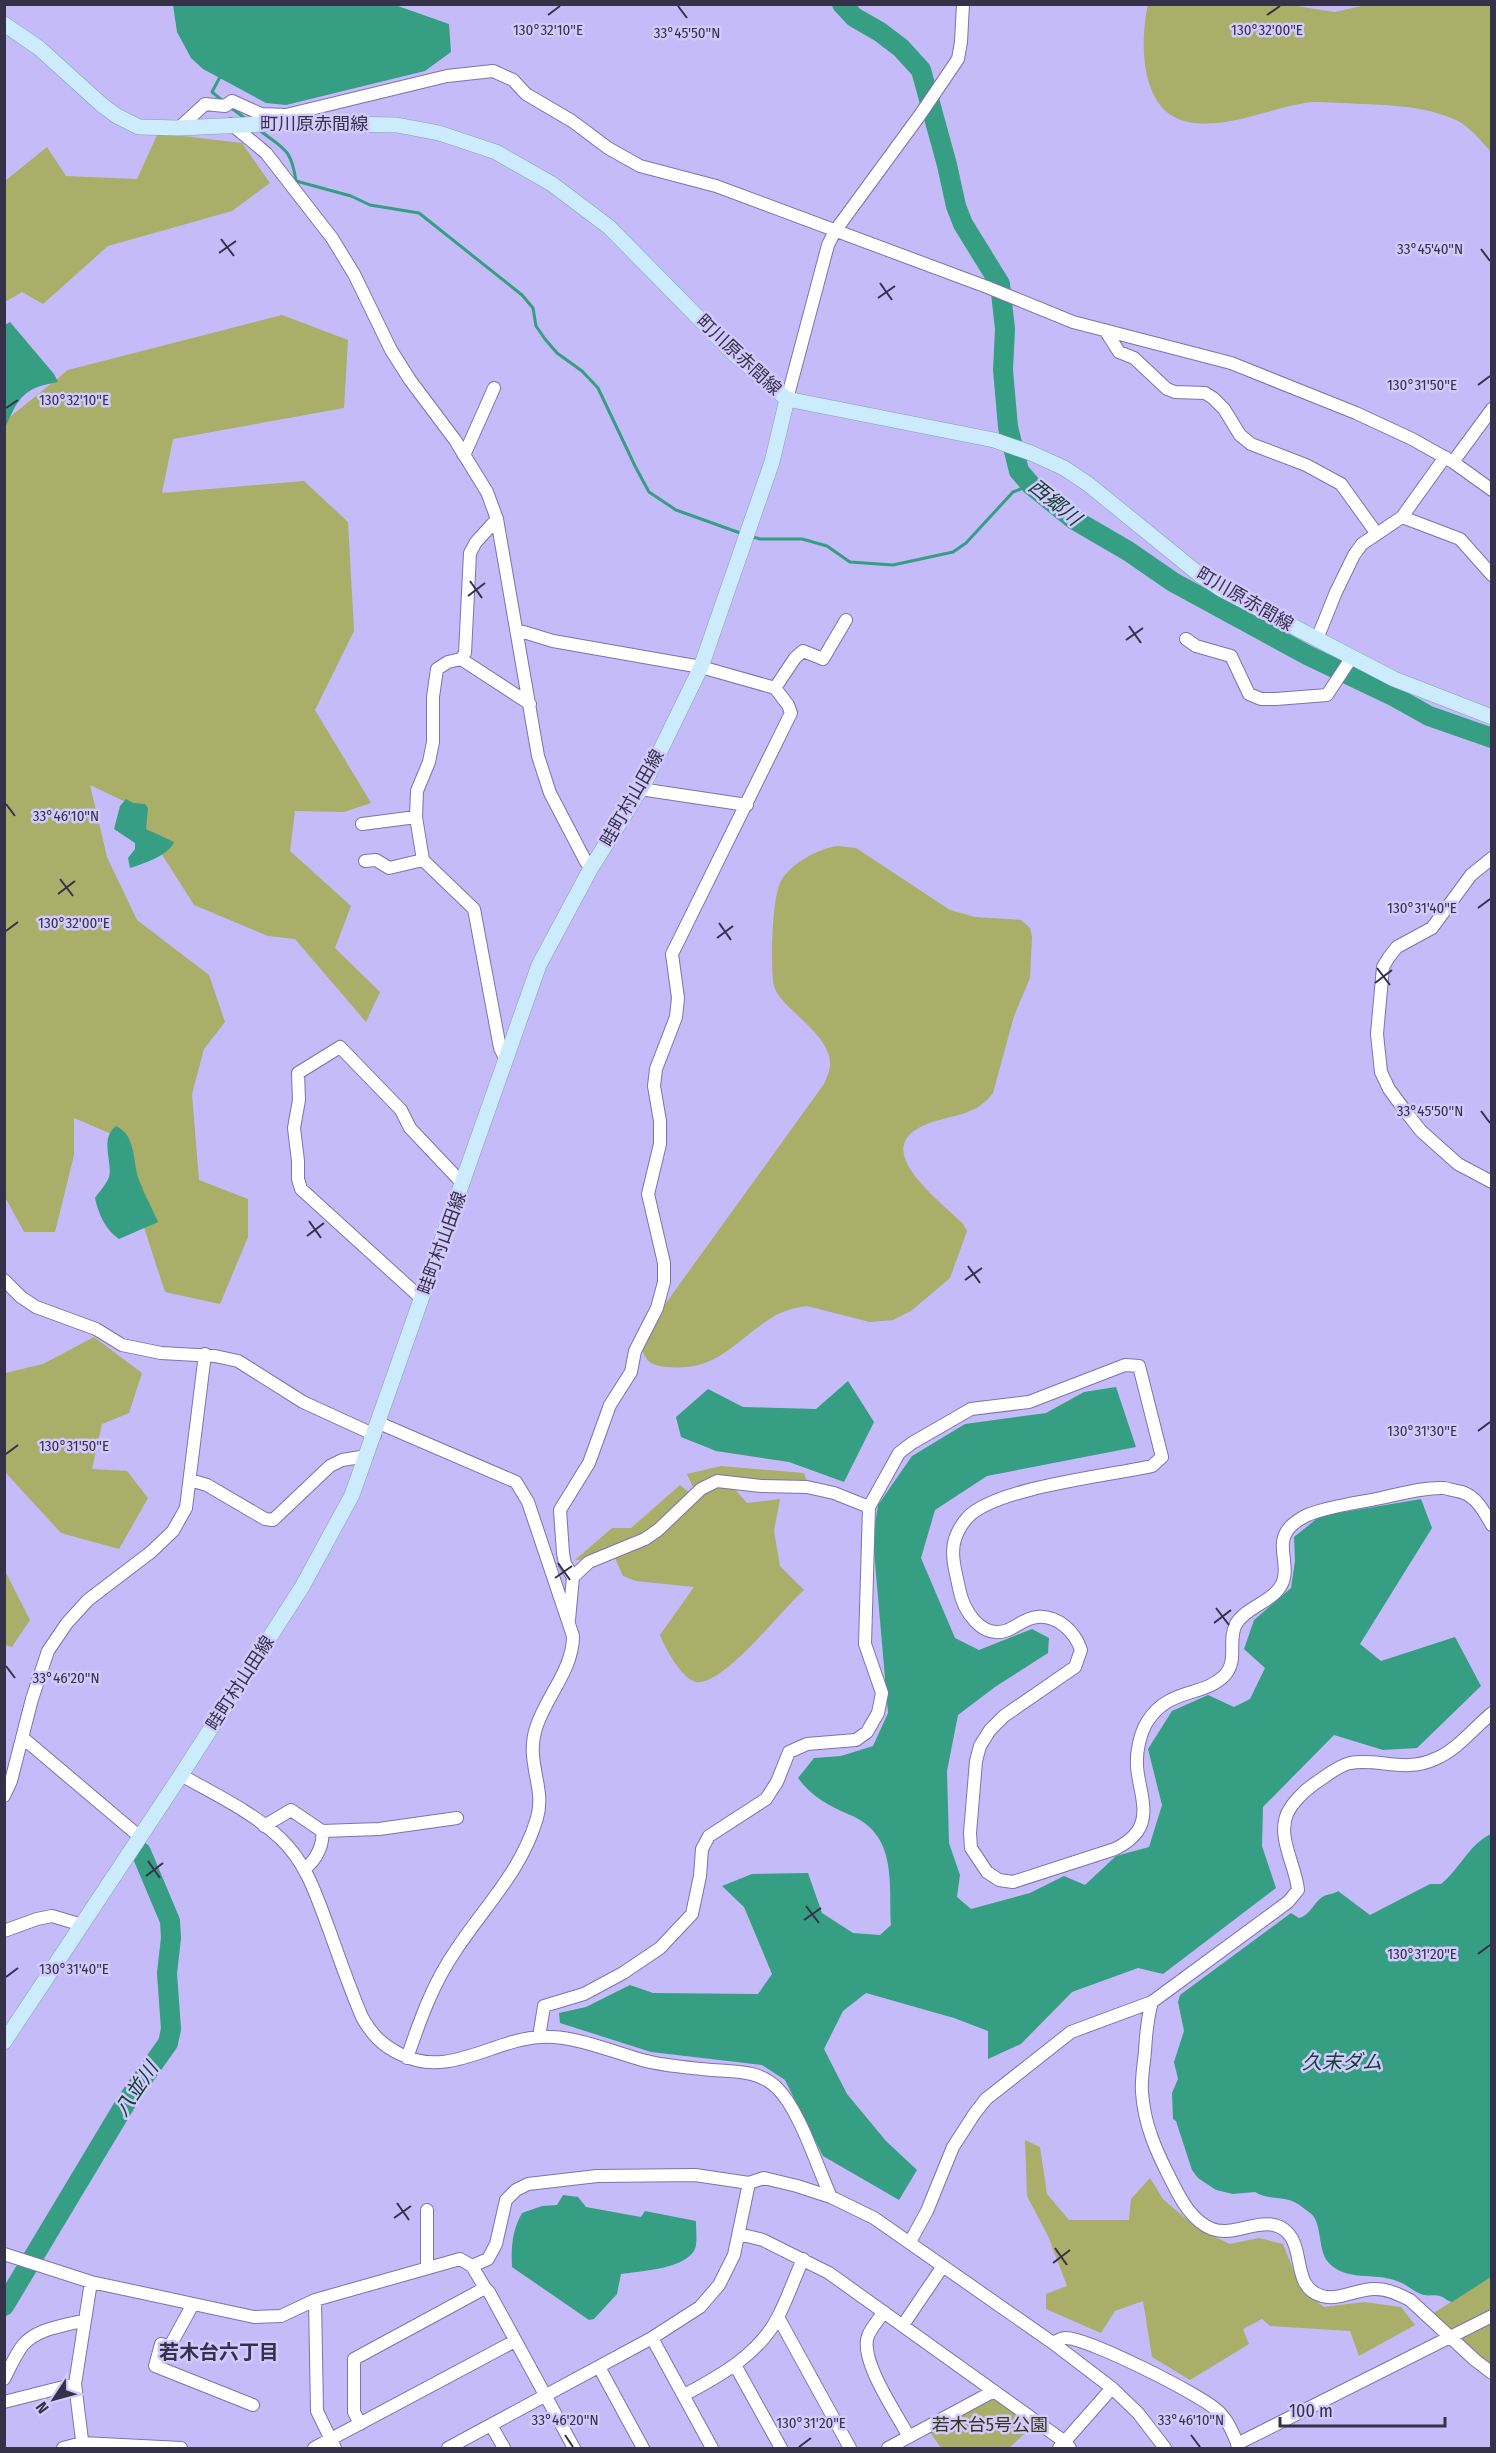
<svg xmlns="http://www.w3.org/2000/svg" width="1496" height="2453" viewBox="0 0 1496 2453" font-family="'Fira Sans Condensed','Noto Sans JP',sans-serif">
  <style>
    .green { fill: #a9ae69 }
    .water { fill: #369e83 }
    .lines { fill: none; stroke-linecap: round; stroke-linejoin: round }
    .stream { stroke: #369e83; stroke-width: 3 }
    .river { stroke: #369e83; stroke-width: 20 }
    .minor-casing { stroke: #7e73ac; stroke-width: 14 }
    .major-casing { stroke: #81a1bc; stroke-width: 16 }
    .minor { stroke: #fff; stroke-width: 12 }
    .major { stroke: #ccebfc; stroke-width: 15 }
    .ticks { fill: none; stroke: #353149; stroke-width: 2 }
    .labels { text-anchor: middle; stroke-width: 5; stroke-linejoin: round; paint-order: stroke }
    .street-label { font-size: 18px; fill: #353149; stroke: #d2cafc }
    .park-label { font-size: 18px; fill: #353714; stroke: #d2cafc }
    .water-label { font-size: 20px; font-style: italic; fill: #144134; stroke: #d2cafc }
    .neighbourhood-label { font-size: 20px; font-weight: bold; fill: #353149; stroke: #d2cafc }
    .ticks-label { font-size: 15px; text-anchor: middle; fill: #353149; stroke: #d2cafc; stroke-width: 5; stroke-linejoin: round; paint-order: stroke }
  </style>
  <rect width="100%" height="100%" fill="#c5bbf8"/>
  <path class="green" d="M1289,5L1335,12L1370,4L1491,5V152C1482,142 1471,128 1458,121C1423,104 1380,105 1341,103C1330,103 1316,101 1305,103C1267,109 1223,131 1184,121C1139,109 1140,39 1148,5Z
    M158,133L242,143L270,183L232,211L108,246L43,304L22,292L5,302V181L47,147L66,176L137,179Z
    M282,315L348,340L344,408L173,439L162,493L304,481L348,522L354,631L315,710L371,803L344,812L295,811L290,851L351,906L335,948L380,992L366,1022L295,939L268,936L194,905L130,804L90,785L107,857L137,920L209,975L225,1022L204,1049L192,1094L199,1180L248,1199V1237L220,1304L165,1292L114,1135L74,1118V1155L55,1232H24L5,1197V421L68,370Z
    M838,846L856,848L950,910L975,917L1021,920L1030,928L1032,937L1030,978L1014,1016L993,1093C977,1114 959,1114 936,1121C861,1143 935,1196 963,1224L967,1231L950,1278L911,1311L893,1320L870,1322L807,1306C797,1307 786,1310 776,1315C736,1338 720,1372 667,1367C650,1366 643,1359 641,1343L653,1321L824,1084C826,1079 829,1073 830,1067C833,1044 804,1022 790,1008C784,1002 776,994 774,986C770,968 772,896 781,881C790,864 819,848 838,846Z
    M94,1337L142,1373L129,1413L102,1424L92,1469L127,1471L148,1498L119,1549L61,1533L5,1472V1373L43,1364Z
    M721,1466L804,1473L809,1487L732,1486L747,1503L780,1499L774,1531L780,1566L804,1590C783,1608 723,1687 696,1682C682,1679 665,1648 660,1635L694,1587L636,1581L623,1576L615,1558L575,1560L612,1528H631L680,1485L699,1500L687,1474Z
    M5,1571L30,1620L12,1647L5,1645Z
    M1025,2140L1040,2147L1047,2194L1069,2220H1129L1131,2199L1150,2178L1163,2199L1198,2229L1230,2244L1259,2238L1283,2244L1301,2289L1324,2307L1364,2302L1401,2307L1415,2325L1359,2356L1350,2331L1270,2326L1262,2319L1243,2329L1249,2344L1190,2380L1152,2357L1143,2301L1115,2311L1101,2333L1046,2309V2294L1067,2286L1048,2236L1027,2196Z
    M1491,2277V2365C1470,2349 1454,2329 1432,2314Z
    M991,2398L996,2399L1033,2426L1009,2448H941L930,2432Z"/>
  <path class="water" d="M173,5H395L449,24L451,52L425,71L286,105L266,103L203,69L191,58L177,32Z
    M10,322L54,374L58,382C23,388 19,397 5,428V325Z
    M126,799L133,803L145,804L148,808L146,829L174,842C169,855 143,864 130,868L128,858L135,849V843L114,829L120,806Z
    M116,1126C137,1136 132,1161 139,1180C144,1194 152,1208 158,1222L119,1239C106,1231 98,1213 95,1198C99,1192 106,1185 109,1177C113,1163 99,1139 116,1126Z
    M848,1381L874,1422L844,1482L789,1462L716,1451L681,1437L676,1417L708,1389L743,1407L816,1409Z
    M1116,1387L1136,1447L987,1476L935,1510L921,1558L955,1638L979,1650L1032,1629L1049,1638L1048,1653L995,1687L958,1715L947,1771L949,1843L960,1875L957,1897L971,1909L1030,1893L1064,1876L1085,1885L1116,1856L1149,1847L1162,1805L1148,1749L1172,1711L1208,1695L1234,1707L1250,1699L1265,1668L1244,1649L1254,1620L1291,1588L1295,1561L1294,1537L1320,1516L1421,1499L1432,1528L1360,1644L1381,1661L1455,1637L1481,1686L1417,1748L1383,1750L1334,1735L1263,1807L1262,1846L1276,1888L1163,1974L1138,1968L1072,1992L1021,2044L988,2059V2031L954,2018L866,1993L843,2011L824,2049L847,2094L886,2141L917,2170L899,2200L823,2156L785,2080L762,2065L651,2052L560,2023L559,2013L586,2007L630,1985L653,1993L758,1994L772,1974L744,1907L722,1886L752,1874L808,1873L822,1913L853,1933L880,1935L891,1925C889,1882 897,1834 850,1815C829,1806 812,1797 798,1778L814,1758L841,1756L873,1746L888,1713L873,1539L878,1505L912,1456L965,1424L1046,1413L1084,1392Z
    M1491,1834V2277L1452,2302C1447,2301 1444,2297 1440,2296C1434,2294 1427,2297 1421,2294C1413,2291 1406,2284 1397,2281C1374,2272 1346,2282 1328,2262C1317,2249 1323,2221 1309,2212C1303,2208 1297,2202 1289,2200C1277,2197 1266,2199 1255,2192L1233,2194L1216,2190L1198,2178L1192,2170L1176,2121L1173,2119L1172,2093L1178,2079L1174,2062L1184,2031L1178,2002L1180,1995L1291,1913L1299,1918C1312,1914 1313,1902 1324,1896C1329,1894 1334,1894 1338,1891L1370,1915L1430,1884H1441C1460,1869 1469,1844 1491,1834Z
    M563,2195L578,2197L586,2207L641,2217L645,2211L696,2221C696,2229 697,2238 696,2245C692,2269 640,2271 621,2274L617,2294L594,2319L589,2320L512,2267C511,2247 512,2231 522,2213L542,2206L557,2205Z"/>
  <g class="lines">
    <path class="stream" d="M221,75L212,92L223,101
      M230,107L246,119
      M258,129C283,149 291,147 296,181L351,196L370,205L419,213L522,295L533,308L536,326L545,339L557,353L582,371L598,388L635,466L649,492L676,510L743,534
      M753,537L760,539H802L827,546L850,562L893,565L953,552L966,543L1013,492L1031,485"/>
    <path class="river" d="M842,4L854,17L880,32L901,48L921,70L947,165L956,206L963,224L1000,284L1005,329L1003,370L1008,427L1019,471L1031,485L1073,519L1128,551L1173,582L1307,655L1395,697L1429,716L1492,738
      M4,2306L127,2101L168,2043L171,2029L167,1973L171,1938L170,1921L141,1852"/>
    <defs>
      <path id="minor" d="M231,124L266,153L332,238L354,274L391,350L410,380L455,440L487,492L497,519L538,756L550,793L586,862L591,868
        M179,128L205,104L225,106L232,101L261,114L286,115L447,76L493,71L513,80L526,94L572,121L608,148L640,166L716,186L987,287L1073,322L1231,363L1356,413L1412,439L1453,462L1492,490
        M1105,330L1119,352L1134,358L1167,389L1175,392L1205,393L1213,398L1224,409L1240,435L1251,444L1306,465L1341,484L1377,534
        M787,399L828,245L835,231L920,115L958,59L961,42L963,4
        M463,454L466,451L494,388
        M1453,462L1492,409
        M1402,517L1460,539L1492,575
        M497,519L476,542L470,553L465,653L461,659L448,662L437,669L433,697V742L429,762L417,791L416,817L423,860L474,909L500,1048L505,1058
        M517,630L553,641L701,667L775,688L788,705L791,713L672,954L678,998L676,1017L656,1069L654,1086L660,1121V1144L648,1194L664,1263V1282L657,1308L635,1351L631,1372L610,1405L589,1463L560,1510L563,1553L565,1564L573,1577L569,1620
        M1186,639L1196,646L1231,656L1249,694L1261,699H1276L1327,695L1352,657
        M1317,639L1336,592L1354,555L1362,544L1402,517L1445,457
        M461,659L530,704
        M775,688L795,658L803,651L823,659L846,620
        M640,789L747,805
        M362,824L416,817
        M1492,858L1471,875L1432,928L1397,947L1389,957L1383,967L1377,1034L1381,1072L1389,1089L1406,1112L1421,1131L1458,1164L1492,1182
        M365,861L376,860L389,868L423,860
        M4,1280L21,1297L36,1307L96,1329L122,1345L161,1353L215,1356L238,1361L303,1402L375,1435
        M422,1299L301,1189L298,1179V1161L294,1128L299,1100L298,1073L340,1047L401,1110L410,1128L463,1184
        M379,1423L516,1482L528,1502L573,1636C573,1670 546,1696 536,1728C525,1762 546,1787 537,1818C522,1870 485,1906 456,1950C433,1983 420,2020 407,2058
        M190,1480L207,1485L265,1519L273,1520L330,1466L342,1460L367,1456
        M573,1577L589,1562L645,1539L658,1530L701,1489L717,1481L761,1486L807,1487L834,1493L869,1507
        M23,1738L140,1837
        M181,1775C214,1794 253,1812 281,1839C308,1865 317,1898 330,1932C340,1960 350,1989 362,2017C372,2035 382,2045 400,2054C448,2079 492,2040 540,2037C574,2035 610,2051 642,2060C664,2066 690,2068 713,2070C736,2072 759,2070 777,2088C800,2110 817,2167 831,2197
        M4,1796L11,1781L32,1699L48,1651L67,1623L88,1600L151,1552L173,1531L186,1508L205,1354
        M264,1826L291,1810L322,1831C324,1844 316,1861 305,1868
        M322,1831L379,1829L457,1818
        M4,1931L37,1919L52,1916L82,1925
        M1152,2002C1147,2019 1146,2033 1145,2051C1144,2064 1141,2078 1142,2092C1144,2125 1157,2153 1172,2182C1181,2200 1192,2221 1212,2229C1236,2238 1266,2212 1287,2232C1305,2250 1292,2288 1322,2296C1340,2301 1358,2288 1376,2289C1388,2289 1400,2295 1410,2300L1475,2360L1492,2373
        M539,2037L544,2006L584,1994L623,1973L660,1948L692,1914L700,1876L702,1849L709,1836L766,1799L777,1782L789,1752L807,1744L856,1740L867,1732L878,1713L882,1693L865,1644L869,1507L899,1453L912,1443L971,1409L1029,1402L1125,1365L1139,1366L1162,1457L1152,1466C1108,1476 1000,1487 969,1516C962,1523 958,1530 955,1539C950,1554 956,1573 959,1588C963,1610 981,1640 1008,1630C1017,1626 1026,1618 1037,1617C1058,1615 1075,1632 1081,1650L1075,1667L1004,1716L990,1730L980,1746L976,1761L970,1833L971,1848L987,1872L999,1880L1013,1882L1115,1849C1123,1845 1131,1840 1137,1832C1151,1813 1138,1787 1137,1766C1136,1752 1140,1734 1147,1722C1169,1687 1203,1697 1224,1676C1239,1661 1227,1641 1236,1624C1247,1605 1279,1601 1284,1578C1288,1560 1275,1542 1291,1526C1295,1522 1304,1516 1310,1514C1332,1506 1357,1503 1381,1498C1401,1494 1423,1487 1444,1488C1449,1489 1456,1491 1462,1492C1477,1497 1484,1512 1492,1525
        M739,2234L763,2240L829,2273L1065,2442L1070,2448
        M910,2242L927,2211L953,2147L975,2113L986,2099L1071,2032L1152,2002L1288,1902L1298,1890C1296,1866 1277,1838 1287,1814C1292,1803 1304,1791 1314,1784C1325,1777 1337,1766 1350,1763C1379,1758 1404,1773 1435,1759C1457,1750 1474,1728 1492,1713
        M4,2254L91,2282L254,2317L281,2316L315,2300L460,2259L472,2266L485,2288
        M472,2266L488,2259L496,2244L506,2200L516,2190L528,2184L597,2176L695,2175L749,2183L764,2178L797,2186L831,2197L874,2218L1053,2343L1112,2388L1138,2413L1165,2448
        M427,2268V2210
        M315,2300L317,2411L335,2448
        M193,2304L170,2346L161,2344L155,2366L253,2405
        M884,2312C879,2319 871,2328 868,2336C859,2360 897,2414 909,2437
        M778,2317L850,2448
        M903,2325L943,2266
        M652,2338L712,2448
        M1053,2343C1057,2341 1061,2338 1066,2338C1088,2338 1204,2396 1219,2412C1229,2422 1234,2435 1239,2448
        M735,2365L781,2448
        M599,2367L643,2448
        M4,2379C10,2368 15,2355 23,2345C37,2328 65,2326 85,2320
        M684,2395C720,2376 760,2354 779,2315C788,2297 795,2277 803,2259
        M4,2402L75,2384
        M360,2424L354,2412V2359L485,2288L489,2292L574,2448
        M491,2425L504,2448
        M1237,2444L1492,2316
        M63,2448L82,2443L181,2448
        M83,2448L75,2384L91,2282
        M314,2448L515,2341
        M448,2448L652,2338L700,2307L719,2285L734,2255L749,2183
        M888,2448L994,2391
        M1059,2448L1112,2388"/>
      <path id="major" d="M4,24L39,48L102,105L117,116L139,127L179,128L285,123L397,125L439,133L496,152L552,184L609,227L733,353L787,399L994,440L1031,453L1064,468L1088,484L1200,575L1221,589L1394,679L1492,717
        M4,2042L181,1775L302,1587L352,1495L539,965L591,868L645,782L701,667L772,462L787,399"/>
    </defs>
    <use href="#minor" class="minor-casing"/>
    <use href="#major" class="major-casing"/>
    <use href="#minor" class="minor"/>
    <use href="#major" class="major"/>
  </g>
  <path class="ticks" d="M678,6L687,18M548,15L560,6M1267,15L1280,6M221,239L234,256M1481,249L1490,261M219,253L236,241M880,283L892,300M878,298L895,286M1478,385L1490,376M6,408L18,400M470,581L482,598M468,596L485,583M1129,626L1141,643M1126,640L1143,628M6,804L15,816M60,879L73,896M58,894L75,881M1478,908L1490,899M719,923L731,940M6,931L18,922M717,938L733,926M1377,968L1390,985M1375,983L1392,970M1481,1111L1490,1123M309,1221L321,1238M307,1236L324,1223M968,1266L980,1283M965,1280L982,1268M1478,1431L1490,1422M6,1454L18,1445M558,1563L570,1580M555,1578L572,1566M1216,1608L1229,1625M1214,1623L1231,1610M6,1666L15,1678M148,1861L160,1878M146,1876L163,1863M806,1906L819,1923M804,1920L821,1908M1478,1954L1490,1945M6,1977L18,1968M397,2203L409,2220M394,2218L411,2206M1055,2248L1067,2265M1053,2263L1070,2250M565,2435L573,2447M1191,2435L1200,2447M799,2447L811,2438"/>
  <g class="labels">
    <g class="street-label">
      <text x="314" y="130">町川原赤間線</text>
      <text transform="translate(739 355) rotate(43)" y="6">町川原赤間線</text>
      <text transform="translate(1245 599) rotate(30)" y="6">町川原赤間線</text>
      <text transform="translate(632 798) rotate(-60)" y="6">畦町村山田線</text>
      <text transform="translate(442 1243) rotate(-70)" y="6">畦町村山田線</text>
      <text transform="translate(240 1683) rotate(-57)" y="6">畦町村山田線</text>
    </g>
    <g class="park-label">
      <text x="990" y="2431">若木台5号公園</text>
    </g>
    <g class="water-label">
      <text transform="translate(1055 502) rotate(39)" y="7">西郷川</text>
      <text x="1342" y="2069">久末ダム</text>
      <text transform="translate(136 2089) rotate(-56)" y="7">八並川</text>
    </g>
    <g class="neighbourhood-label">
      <text x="219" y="2359">若木台六丁目</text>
    </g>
  </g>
  <g class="ticks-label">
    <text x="548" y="35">130°32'10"E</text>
    <text x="1267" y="35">130°32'00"E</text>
    <text x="687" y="38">33°45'50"N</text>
    <text x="1430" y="254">33°45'40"N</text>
    <text x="1422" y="390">130°31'50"E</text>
    <text x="74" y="405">130°32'10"E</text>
    <text x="66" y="821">33°46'10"N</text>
    <text x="1422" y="913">130°31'40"E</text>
    <text x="74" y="928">130°32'00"E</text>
    <text x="1430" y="1116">33°45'50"N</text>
    <text x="1422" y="1436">130°31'30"E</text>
    <text x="74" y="1451">130°31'50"E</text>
    <text x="66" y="1683">33°46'20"N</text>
    <text x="1422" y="1959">130°31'20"E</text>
    <text x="74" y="1974">130°31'40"E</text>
    <text x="565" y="2425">33°46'20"N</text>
    <text x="1191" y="2425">33°46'10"N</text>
    <text x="811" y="2428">130°31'20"E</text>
  </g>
  <rect width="1496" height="2453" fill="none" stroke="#353149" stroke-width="12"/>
  <g transform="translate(54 2399) rotate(234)" stroke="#d2cafc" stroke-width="4.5" paint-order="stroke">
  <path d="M0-4.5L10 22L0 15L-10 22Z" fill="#353149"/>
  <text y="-9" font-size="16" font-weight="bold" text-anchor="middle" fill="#353149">N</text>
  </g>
  <path d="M1280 2417v9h165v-9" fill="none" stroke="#353149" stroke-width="3"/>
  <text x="1289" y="2417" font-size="18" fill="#353149" stroke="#d2cafc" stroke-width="4.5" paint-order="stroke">100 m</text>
</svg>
